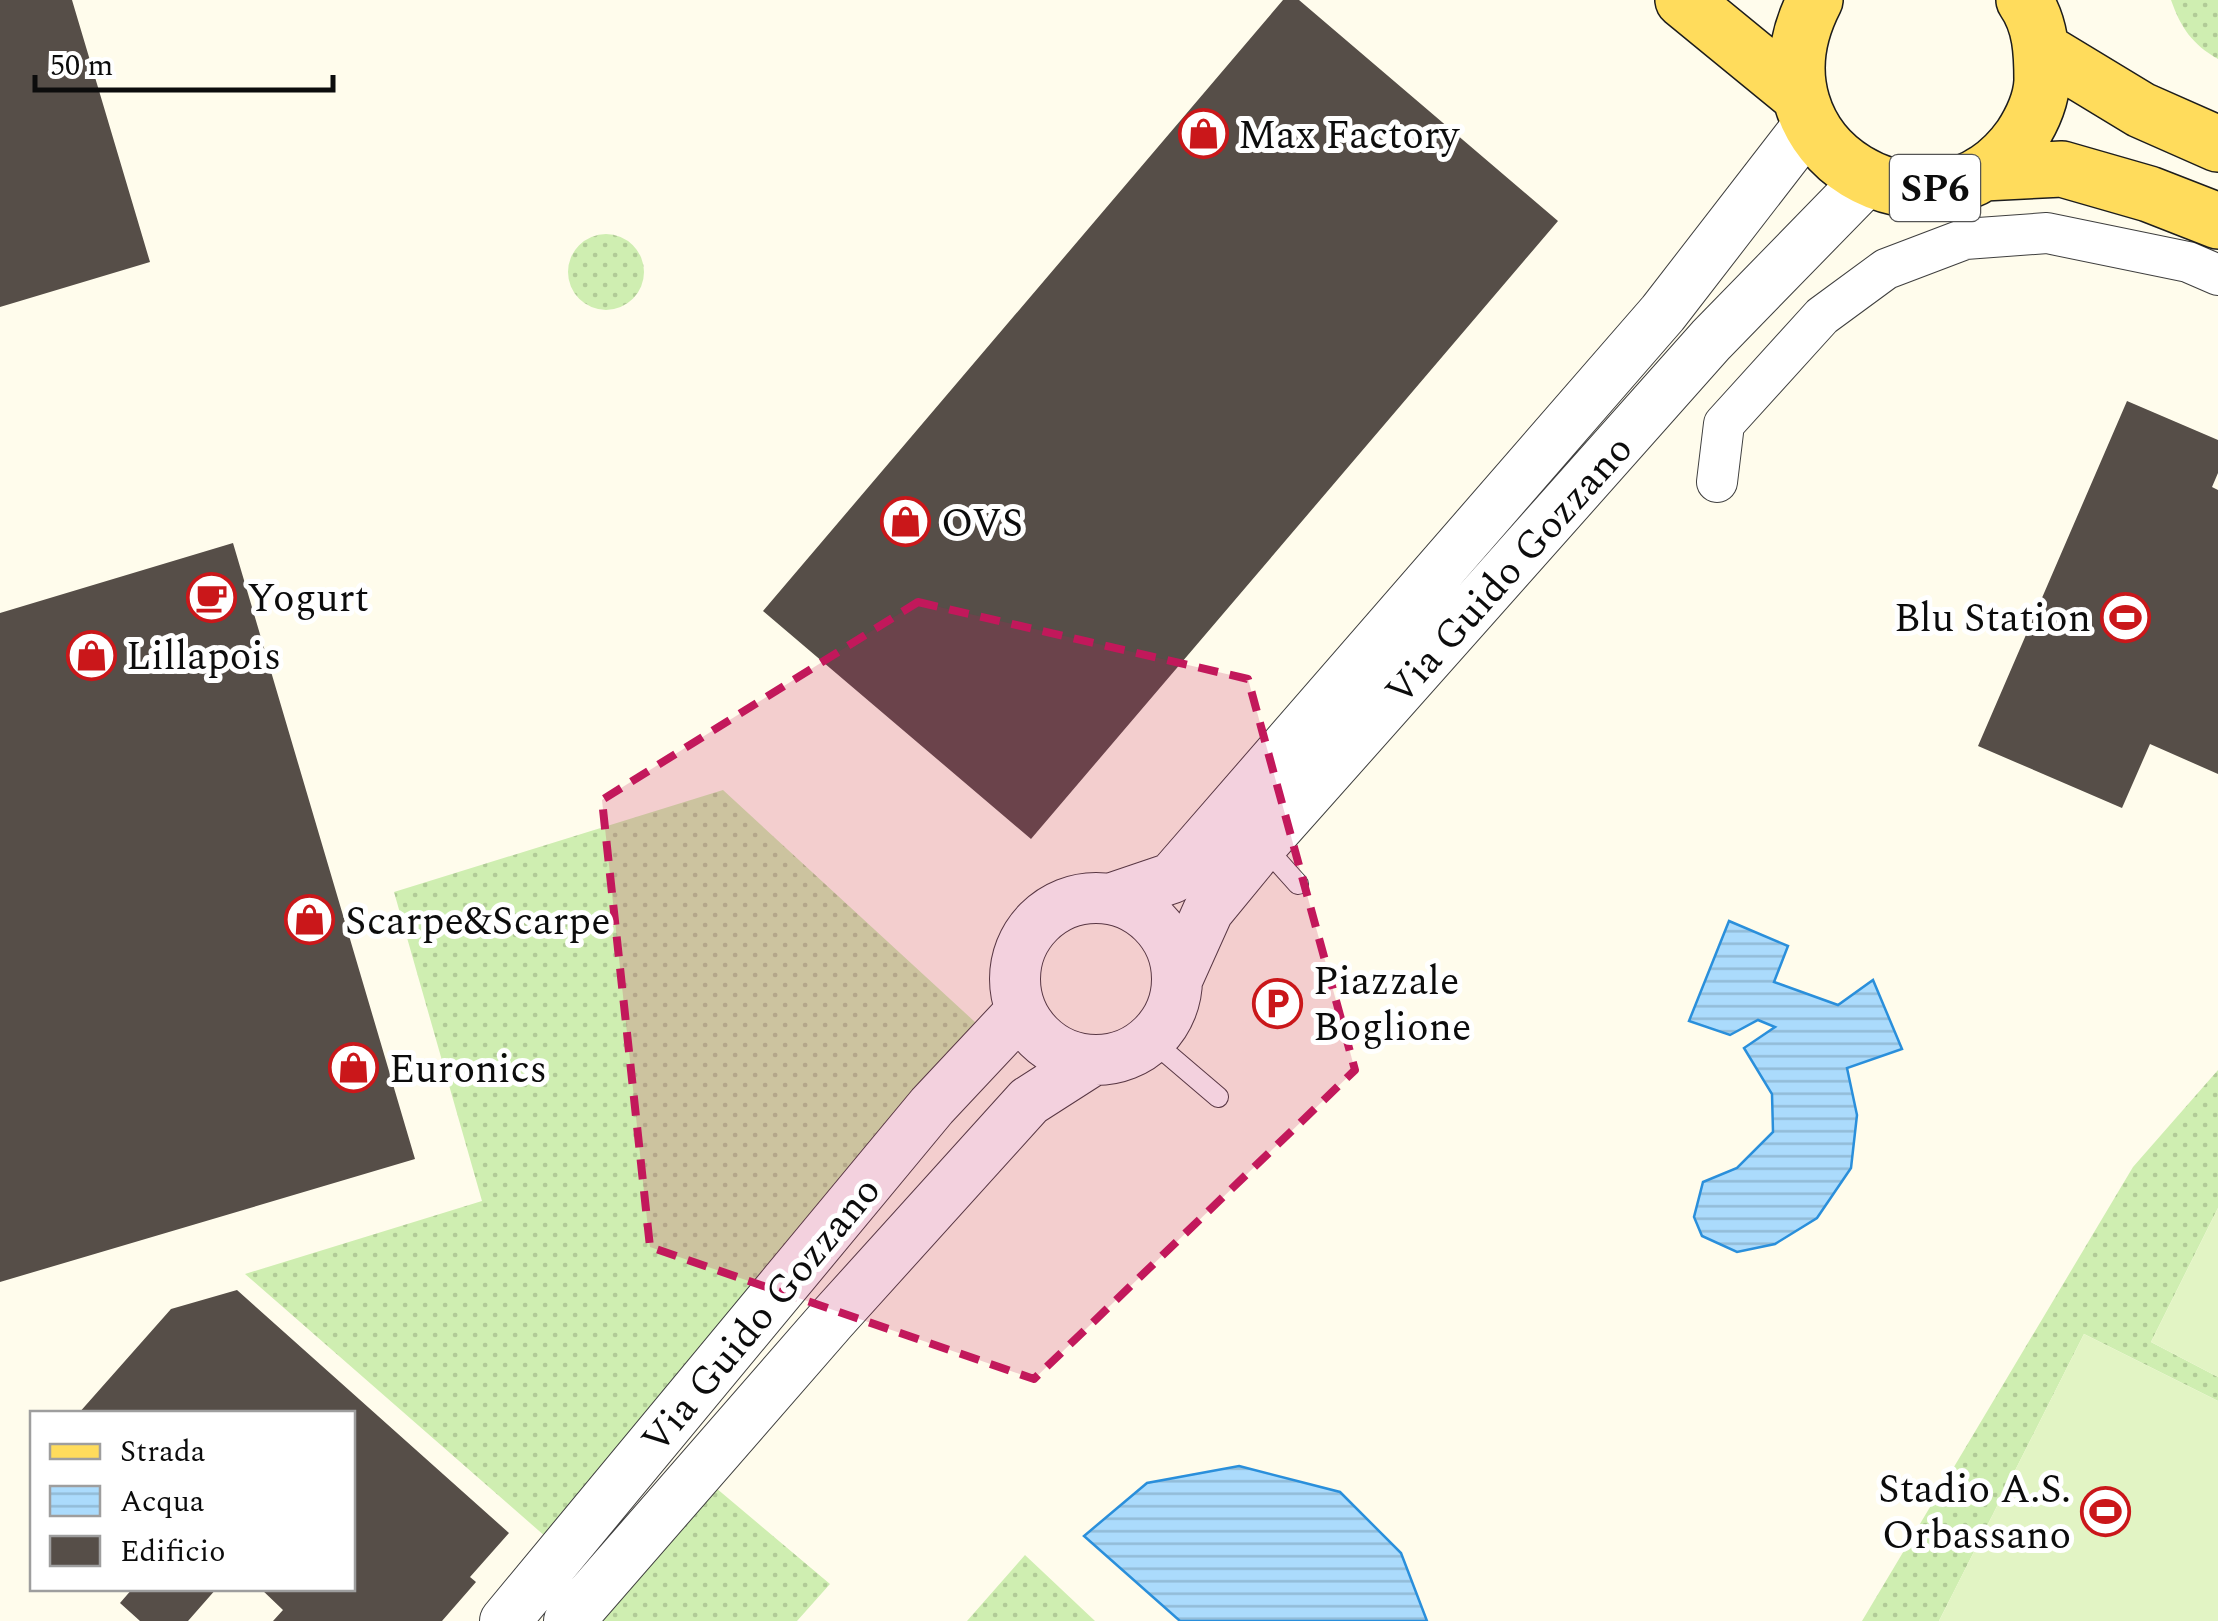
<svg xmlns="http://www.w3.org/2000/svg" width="2218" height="1621" viewBox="0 0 2218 1621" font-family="Spectral,serif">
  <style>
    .grass { fill: url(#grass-dots) }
    .pitch { fill: #e2f4c4 }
    .water { fill: url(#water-rules); stroke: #2a8fdb; stroke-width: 2.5 }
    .building { fill: #564e48 }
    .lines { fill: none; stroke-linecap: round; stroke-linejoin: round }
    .service-casing { stroke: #3f3f3f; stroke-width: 22 }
    .minor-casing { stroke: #3f3f3f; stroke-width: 42 }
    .tertiary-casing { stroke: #3f3f3f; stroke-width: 52 }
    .primary-casing { stroke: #1d1d1d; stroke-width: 58 }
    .service { stroke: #fff; stroke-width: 20 }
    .minor { stroke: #fff; stroke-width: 40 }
    .tertiary { stroke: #fff; stroke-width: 50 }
    .primary { stroke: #ffdc5c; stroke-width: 55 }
    .marked { fill: #c2185b; fill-opacity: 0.2; stroke: #c2185b; stroke-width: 8; stroke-dasharray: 20 12; stroke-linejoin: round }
    .labels { text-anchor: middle; stroke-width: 10; stroke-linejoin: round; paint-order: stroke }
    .shield { fill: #fff; stroke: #555; stroke-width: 2.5 }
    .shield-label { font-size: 38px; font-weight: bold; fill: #0c0c0c }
    .poi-label { font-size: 40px; fill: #0c0c0c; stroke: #fff; text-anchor: start }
    .street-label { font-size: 40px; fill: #0c0c0c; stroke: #fff }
  </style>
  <defs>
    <pattern id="grass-dots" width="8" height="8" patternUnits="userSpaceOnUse" patternTransform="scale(2.5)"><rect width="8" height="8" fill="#cfeeb1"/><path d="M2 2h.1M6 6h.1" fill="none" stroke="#b1cb97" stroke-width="1.8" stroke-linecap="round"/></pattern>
    <pattern id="water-rules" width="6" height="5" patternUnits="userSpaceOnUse" patternTransform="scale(2.5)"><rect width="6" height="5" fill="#abdbfc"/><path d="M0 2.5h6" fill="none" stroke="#92bbd7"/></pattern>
  </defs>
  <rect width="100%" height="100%" fill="#fffcec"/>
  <path class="grass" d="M2171,0H2218V59C2192,44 2181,28 2171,0Z
    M568 272a38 38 0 1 1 76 0a38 38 0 1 1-76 0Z
    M723,790L988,1034L546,1537L245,1274L482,1201L394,892Z
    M2218,1070V1208L2151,1342L2218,1377V1401L2084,1334L1939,1621H1862L2133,1167Z
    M716,1488L830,1584L797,1621H601Z
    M1025,1555L1095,1621H967Z"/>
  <path class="pitch" d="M2218,1208V1377L2151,1342Z
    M2084,1334L2218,1401V1621H1939Z"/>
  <path class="water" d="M1729,921L1788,946L1774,982L1838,1005L1873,980L1902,1049L1847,1068L1857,1115L1851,1168L1817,1218L1775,1244L1737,1252L1702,1236L1694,1217L1703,1182L1737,1168L1773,1132L1772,1094L1744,1048L1775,1027L1758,1020L1730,1035L1689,1021Z
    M1239,1466L1340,1492L1401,1553L1427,1621H1180L1084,1536L1147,1483Z"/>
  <path class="building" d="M0,0H72L150,262L0,307Z
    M1283,0H1299L1558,221L1031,839L763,611Z
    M2127,401L2218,440V473L2212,487L2218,490V774L2150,744L2122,808L1978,746Z
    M233,543L415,1159L0,1282V613Z
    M237,1290L509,1533L470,1577L476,1582L442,1621H273L283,1610L260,1588H352V1414H78L171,1309Z
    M133,1588H217L188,1621H140L120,1603Z"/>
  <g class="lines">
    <defs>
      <path id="service" d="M1264,846L1298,884
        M1150,1039L1218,1097"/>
      <path id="minor" d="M1717,482L1724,424L1822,316L1886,269L1965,239L2047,233L2188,262L2218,275"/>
      <path id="tertiary" d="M1015 979a81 81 0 1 1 162 0a81 81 0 1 1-162 0Z
        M1110,899L1172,878L1663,313L1809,124
        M1177,980L1208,911L1263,844L1711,340L1868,179
        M505,1621L932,1106L1021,1011
        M569,1621L832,1319L1029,1101L1093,1060"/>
      <path id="primary" d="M1683,0L1799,95
        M1815,0C1737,151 1934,260 2021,137C2032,120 2041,101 2042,81C2042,53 2041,24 2024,0
        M2042,50L2141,110L2218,144
        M1983,173L2062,169L2149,194L2218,221"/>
    </defs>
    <use href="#service" class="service-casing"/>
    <use href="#minor" class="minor-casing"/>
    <use href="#tertiary" class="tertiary-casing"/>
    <use href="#primary" class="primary-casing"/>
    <use href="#service" class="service"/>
    <use href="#minor" class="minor"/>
    <use href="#tertiary" class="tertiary"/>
    <use href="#primary" class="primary"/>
  </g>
  <path class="marked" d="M918,602L1248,679L1355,1070L1034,1379L650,1247L602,800Z"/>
  <defs>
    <symbol id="shop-ring" viewBox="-11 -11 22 22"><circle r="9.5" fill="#fff" stroke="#ca171a" stroke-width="1.5"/><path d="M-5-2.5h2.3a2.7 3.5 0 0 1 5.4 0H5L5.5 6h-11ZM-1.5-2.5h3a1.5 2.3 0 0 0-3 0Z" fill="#ca171a"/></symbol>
    <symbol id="cafe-ring" viewBox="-11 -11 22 22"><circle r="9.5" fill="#fff" stroke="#ca171a" stroke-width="1.5"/><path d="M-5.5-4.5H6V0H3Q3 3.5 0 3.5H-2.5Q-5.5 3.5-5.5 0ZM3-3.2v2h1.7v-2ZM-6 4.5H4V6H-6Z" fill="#ca171a"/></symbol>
    <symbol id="stadium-ring" viewBox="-11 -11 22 22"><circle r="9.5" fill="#fff" stroke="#ca171a" stroke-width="1.5"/><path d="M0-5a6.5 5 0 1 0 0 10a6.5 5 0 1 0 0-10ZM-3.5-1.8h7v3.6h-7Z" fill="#ca171a"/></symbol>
    <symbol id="parking-ring" viewBox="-11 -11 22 22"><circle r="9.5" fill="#fff" stroke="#ca171a" stroke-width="1.5"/><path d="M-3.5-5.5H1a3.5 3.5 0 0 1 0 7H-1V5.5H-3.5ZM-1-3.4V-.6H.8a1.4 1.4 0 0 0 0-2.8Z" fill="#ca171a"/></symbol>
  </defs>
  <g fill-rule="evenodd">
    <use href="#shop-ring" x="1176" y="106" width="55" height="55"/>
    <use href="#shop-ring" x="878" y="494" width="55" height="55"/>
    <use href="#cafe-ring" x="184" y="570" width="55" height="55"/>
    <use href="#stadium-ring" x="2098" y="590" width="55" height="55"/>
    <use href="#shop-ring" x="64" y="628" width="55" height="55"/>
    <use href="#shop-ring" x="282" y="892" width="55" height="55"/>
    <use href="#parking-ring" x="1250" y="976" width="55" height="55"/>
    <use href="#shop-ring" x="326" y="1040" width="55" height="55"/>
    <use href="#stadium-ring" x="2078" y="1484" width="55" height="55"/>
  </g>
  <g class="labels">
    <rect class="shield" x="1890" y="155" width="90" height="66" rx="8"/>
    <g class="shield-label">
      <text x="1935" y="201">SP6</text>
    </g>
    <g class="poi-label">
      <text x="1238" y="148">Max Factory</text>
      <text x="941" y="536">OVS</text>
      <text x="247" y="611">Yogurt</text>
      <text x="2091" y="631" text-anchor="end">Blu Station</text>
      <text x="126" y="669">Lillapois</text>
      <text x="345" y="934">Scarpe&amp;Scarpe</text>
      <text x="1313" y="994">Piazzale<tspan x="1313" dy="46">Boglione</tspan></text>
      <text x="389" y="1082">Euronics</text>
      <text x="2071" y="1502" text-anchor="end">Stadio A.S.<tspan x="2071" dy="46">Orbassano</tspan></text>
    </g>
    <g class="street-label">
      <text transform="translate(1508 569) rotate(-48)" y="14">Via Guido Gozzano</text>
      <text transform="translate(760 1314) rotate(-50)" y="14">Via Guido Gozzano</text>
    </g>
  </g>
  <rect x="30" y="1411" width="325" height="180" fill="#ffffff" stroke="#9e9e9e" stroke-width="2.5"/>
  <rect x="50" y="1444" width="50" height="15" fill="#ffdc5c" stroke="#9e9e9e" stroke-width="2.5"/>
  <text x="120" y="1461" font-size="30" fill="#0c0c0c">Strada</text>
  <rect x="50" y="1486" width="50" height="30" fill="url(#water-rules)" stroke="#9e9e9e" stroke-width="2.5"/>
  <text x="120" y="1511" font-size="30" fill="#0c0c0c">Acqua</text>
  <rect x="50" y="1536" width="50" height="30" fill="#564e48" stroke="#9e9e9e" stroke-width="2.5"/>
  <text x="120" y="1561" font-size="30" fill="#0c0c0c">Edificio</text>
  <path d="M35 75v15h298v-15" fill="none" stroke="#0c0c0c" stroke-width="5"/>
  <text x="50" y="75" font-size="30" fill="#0c0c0c" stroke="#ffffff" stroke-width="8" paint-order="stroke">50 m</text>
</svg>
